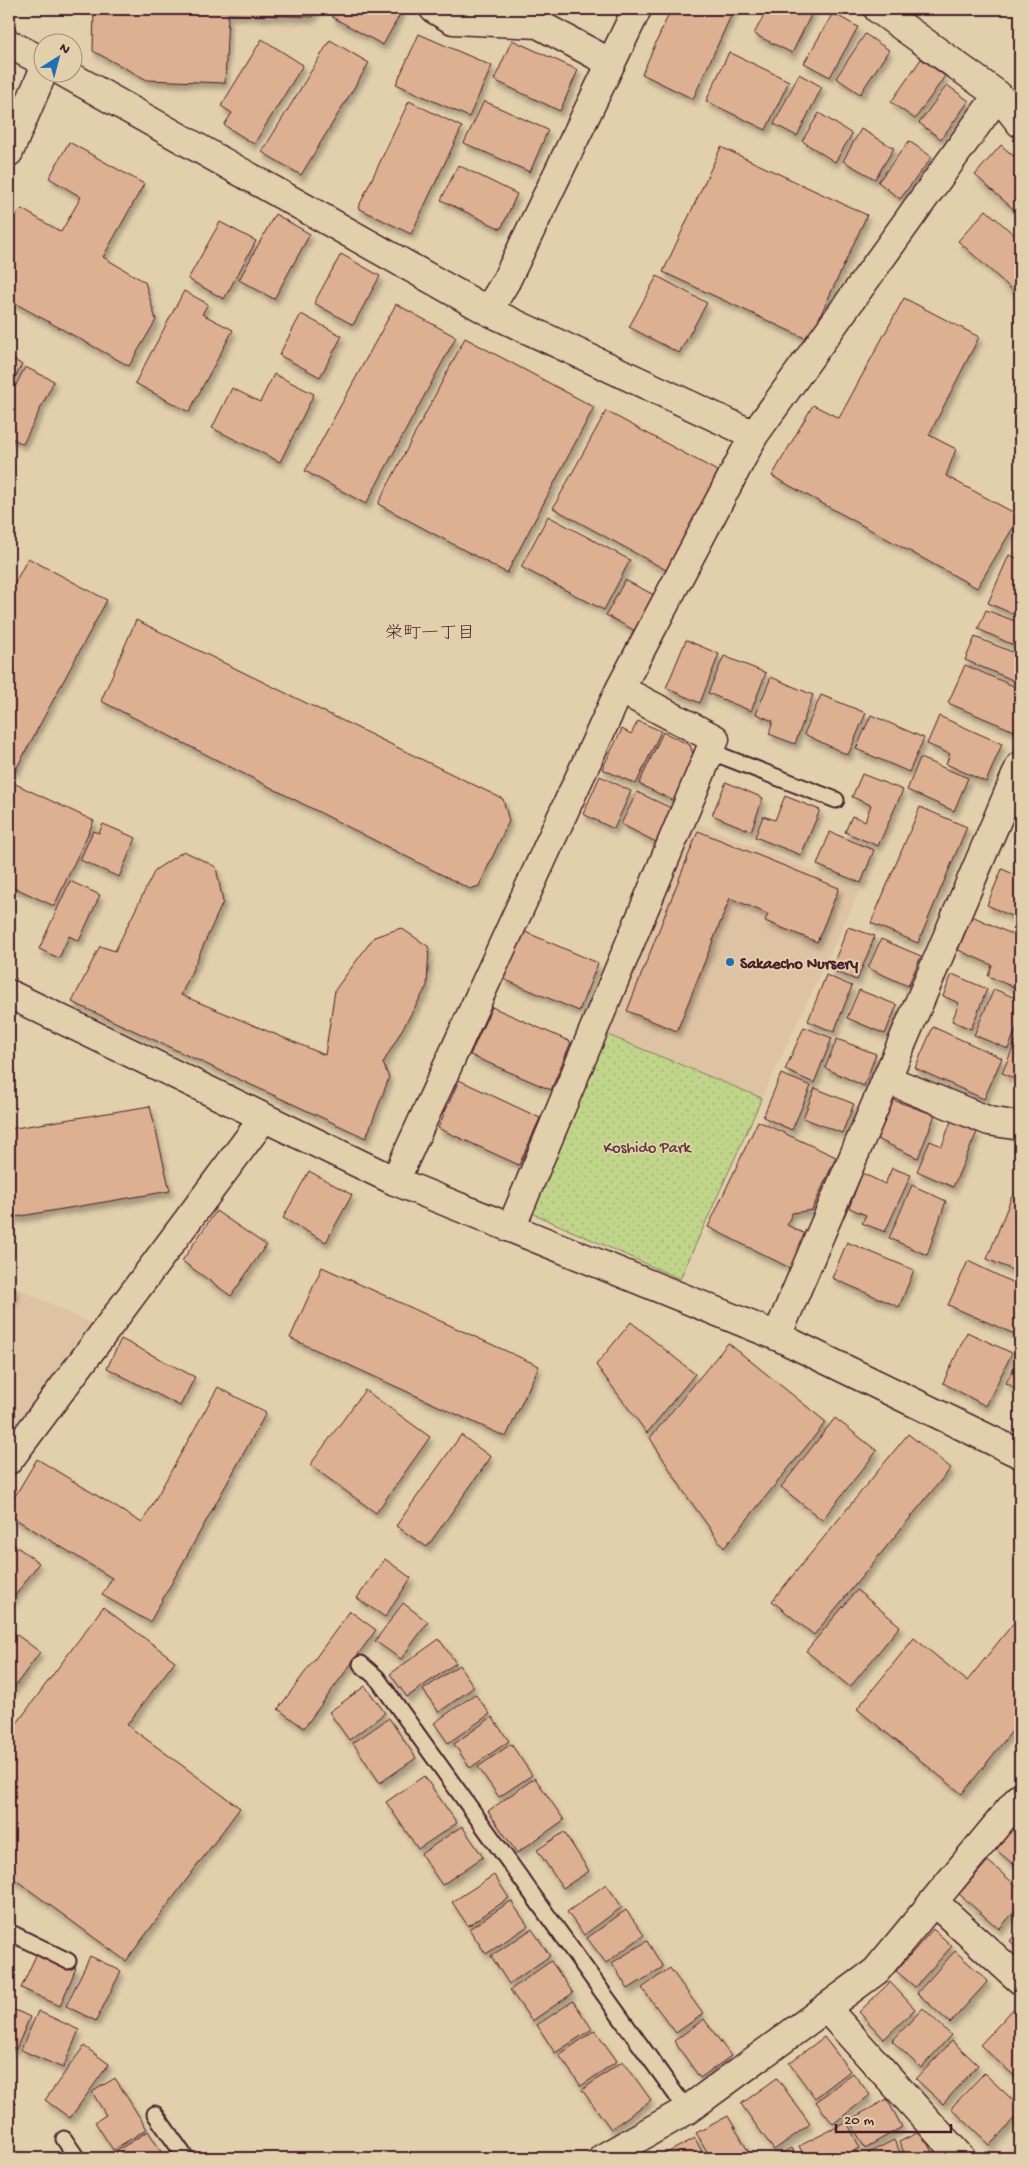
<svg xmlns="http://www.w3.org/2000/svg" width="1029" height="2167" viewBox="0 0 1029 2167" font-family="'Gochi Hand','Klee One',sans-serif">
  <style>
    .built { fill: #ddc3a3 }
    .park { fill: url(#park-dots); stroke: #857a5a }
    .building { fill: #dcb091; stroke: #4a1f2b; filter: url(#shadow) }
    .lines { fill: none; stroke-linecap: round; stroke-linejoin: round }
    .service-casing { stroke: #4a1f2b; stroke-width: 19 }
    .minor-casing { stroke: #4a1f2b; stroke-width: 31 }
    .tertiary-casing { stroke: #4a1f2b; stroke-width: 31 }
    .service { stroke: #e2d0ad; stroke-width: 15 }
    .minor { stroke: #e2d0ad; stroke-width: 28 }
    .tertiary { stroke: #e2d0ad; stroke-width: 28 }
    .poi-dot { fill: #1f6fb2; stroke: #e2d0ad; stroke-width: 2 }
    .labels { text-anchor: middle; stroke-width: 4; stroke-linejoin: round; paint-order: stroke }
    .poi-label { font-size: 16px; font-weight: bold; fill: #4a1f2b; stroke: #e2d0ad; text-anchor: start }
    .park-label { font-size: 16px; fill: #5c3a39; stroke: #e2d0ad }
    .neighbourhood-label { font-size: 18px; fill: #4a1f2b; stroke: #e2d0ad }
  </style>
  <defs>
    <pattern id="park-dots" width="8" height="8" patternUnits="userSpaceOnUse" patternTransform="scale(1.25)"><rect width="8" height="8" fill="#c0d48a"/><path d="M2 2h.1M6 6h.1" fill="none" stroke="#a6b677" stroke-width="1.8" stroke-linecap="round"/></pattern>
    <filter id="shadow"><feDropShadow dx="3" dy="5.5" stdDeviation="2.5" flood-color="#0004"/></filter>
  </defs>
  <rect width="100%" height="100%" fill="#e2d0ad"/>
  <filter id="ink" filterUnits="userSpaceOnUse"><feTurbulence type="fractalNoise" baseFrequency=".02" numOctaves="2"/><feDisplacementMap in="SourceGraphic" scale="10" xChannelSelector="R" yChannelSelector="G"/><feConvolveMatrix kernelMatrix="1 2 1 2 8 2 1 2 1" color-interpolation-filters="sRGB"/></filter>
  <g filter="url(#ink)">
    <path class="built" d="M696,823L860,890L762,1098L603,1033Z
      M9,1284L97,1326L9,1443Z"/>
    <path class="park" d="M603,1033L762,1098L680,1279L529,1212Z"/>
    <path class="building" d="M94,9H318L312,17L228,14L225,83L147,80L93,51Z
      M336,9H399L402,11L383,45L332,17Z
      M671,9H734L693,99L642,74Z
      M767,9H814L792,53L754,34Z
      M833,13L858,27L830,77L804,63Z
      M419,34L492,66L469,117L396,84Z
      M865,34L889,50L860,94L836,78Z
      M262,39L303,65L254,144L224,125L232,113L221,106Z
      M330,40L369,63L301,175L262,152Z
      M512,40L578,70L560,111L494,80Z
      M729,52L789,81L766,130L706,101Z
      M921,59L945,76L915,119L891,102Z
      M799,74L822,87L797,136L774,124Z
      M9,84L17,90L9,101Z
      M947,85L969,101L941,139L919,123Z
      M409,101L462,127L411,234L358,208Z
      M484,101L548,130L530,172L464,143Z
      M819,113L852,134L835,162L802,141Z
      M861,129L894,148L875,179L843,161Z
      M909,141L932,157L900,199L878,182Z
      M69,142L144,184L103,257L145,282L156,320L129,366L9,300V221L22,209L61,232L81,197L49,178Z
      M1001,145L1020,162V215L975,175Z
      M721,147L867,215L809,340L663,272Z
      M458,165L517,194L501,229L441,200Z
      M986,210L1020,240V290L1017,294L958,241Z
      M275,214L310,234L274,299L239,280Z
      M220,222L256,241L224,299L188,279Z
      M341,254L380,276L353,325L314,303Z
      M657,276L707,303L679,353L629,327Z
      M184,291L208,304L202,314L233,330L189,412L135,383Z
      M904,298L979,337L929,435L956,449L946,476L1020,516L977,588L772,476L813,405L839,418Z
      M396,304L456,337L366,504L305,471Z
      M301,314L342,336L320,377L279,355Z
      M465,338L594,407L507,573L378,504Z
      M9,356L22,365L9,387Z
      M25,367L54,381L23,444L9,437V399Z
      M274,374L314,394L280,462L212,428L232,388L260,402Z
      M606,411L721,473L668,571L553,508Z
      M548,516L630,560L604,610L521,567Z
      M1009,555L1020,559V617L988,603Z
      M28,558L107,600L15,771L9,768V594Z
      M625,580L660,598L641,634L606,615Z
      M986,610L1020,623V648L978,629Z
      M136,620L503,799L509,821L479,886L470,889L101,701Z
      M975,637L1020,655V683L965,660Z
      M686,640L719,654L700,703L666,688Z
      M724,656L766,673L751,711L708,693Z
      M965,665L1020,689V716L1014,731L948,703Z
      M771,677L813,695L795,744L769,734L773,721L756,714Z
      M821,695L866,713L848,755L804,734Z
      M871,715L924,738L909,772L856,749Z
      M939,716L1002,744L986,782L946,764L950,754L927,744Z
      M638,721L661,731L636,784L602,769L622,729L631,734Z
      M663,732L690,745L694,757L674,801L639,784Z
      M920,758L968,778L954,811L907,790Z
      M862,774L903,790L878,846L845,832L852,816L865,821L871,805L852,797Z
      M600,776L631,791L614,829L583,814Z
      M9,781L94,821L54,906L9,885Z
      M726,782L763,798L751,831L712,815Z
      M637,792L671,808L656,842L621,824Z
      M785,796L820,810L801,855L755,837L763,816L775,820Z
      M920,807L967,827L918,943L871,923Z
      M103,824L136,838L119,877L80,860L93,831L99,833Z
      M698,831L839,888L817,942L765,921L768,914L730,898L677,1031L627,1011Z
      M830,832L874,850L861,883L817,865Z
      M184,851L216,867L223,902L181,995L325,1055L335,990L374,937L401,928L429,947L427,986L383,1063L389,1078L366,1138L72,1002L100,946L115,951L155,870Z
      M1020,854V870L1014,867Z
      M1002,869L1020,877V920L987,905Z
      M70,881L100,895L79,941L69,936L59,958L39,949Z
      M972,916L1020,938V990L988,976L992,965L958,950Z
      M848,927L875,936L857,980L831,970Z
      M523,931L598,963L579,1011L503,979Z
      M881,939L921,956L908,986L868,968Z
      M952,974L987,989L971,1029L952,1021L959,1003L943,996Z
      M826,975L852,986L834,1032L808,1021Z
      M994,989L1020,1000V1020L1008,1049L974,1035Z
      M859,990L897,1005L885,1034L847,1018Z
      M492,1007L571,1042L551,1090L470,1055Z
      M804,1027L832,1038L814,1083L785,1070Z
      M933,1027L1002,1058L984,1099L915,1068Z
      M1020,1032V1081L1002,1073Z
      M837,1039L876,1054L864,1086L825,1068Z
      M781,1074L811,1086L792,1130L763,1117Z
      M459,1080L540,1118L519,1165L438,1128Z
      M815,1088L854,1104L842,1133L803,1118Z
      M893,1100L935,1115L918,1158L877,1139Z
      M150,1106L170,1191L9,1218V1129Z
      M758,1121L836,1157L812,1210L792,1213L787,1225L807,1235L792,1269L708,1227Z
      M951,1121L977,1132L953,1187L917,1171L930,1141L942,1146Z
      M892,1168L911,1175L885,1232L862,1223L866,1215L849,1208L862,1173L885,1184Z
      M309,1171L352,1195L326,1242L283,1218Z
      M912,1185L946,1201L927,1255L889,1238Z
      M1012,1196L1020,1199V1273L987,1259Z
      M216,1211L266,1245L231,1296L182,1261Z
      M847,1242L914,1270L899,1307L832,1278Z
      M968,1261L1020,1286L1019,1336L948,1305Z
      M322,1267L539,1366L506,1437L290,1338Z
      M9,1287L16,1290L9,1305Z
      M631,1322L695,1374L647,1433L596,1365Z
      M967,1332L1012,1353L986,1406L943,1383Z
      M121,1339L195,1377L180,1406L107,1368Z
      M728,1343L826,1422L724,1548L686,1495L650,1438Z
      M1020,1355V1391L1006,1383Z
      M218,1387L266,1413L150,1622L102,1595L112,1578L9,1515V1506L37,1459L142,1523Z
      M365,1390L430,1437L376,1513L310,1465Z
      M835,1418L877,1451L822,1520L781,1487Z
      M908,1434L951,1468L814,1635L772,1601Z
      M461,1435L491,1457L427,1547L396,1526Z
      M9,1541L39,1563L9,1604Z
      M385,1559L411,1578L385,1617L357,1598Z
      M857,1590L900,1626L850,1687L806,1651Z
      M403,1603L428,1622L401,1659L375,1641Z
      M103,1607L175,1661L127,1725L240,1808L126,1961L13,1878L10,1882L9,1881V1734Z
      M350,1611L376,1630L304,1728L278,1709Z
      M1020,1615V1721L962,1794L857,1709L914,1638L967,1681Z
      M9,1629L40,1652L13,1689L9,1685Z
      M439,1639L456,1663L407,1697L390,1674Z
      M459,1665L474,1687L439,1712L423,1690Z
      M365,1686L385,1713L349,1740L329,1712Z
      M475,1694L490,1714L448,1743L434,1723Z
      M492,1717L509,1741L470,1768L454,1744Z
      M389,1718L416,1758L380,1783L353,1743Z
      M511,1744L532,1775L499,1797L478,1767Z
      M424,1776L457,1823L418,1849L386,1802Z
      M535,1778L564,1820L517,1853L488,1811Z
      M1020,1820V1865L1018,1868L996,1850Z
      M462,1826L483,1857L442,1885L421,1854Z
      M564,1832L589,1871L563,1888L537,1850Z
      M988,1861L1020,1889V1905L999,1929L959,1894Z
      M494,1875L509,1898L468,1926L452,1902Z
      M606,1884L622,1907L584,1935L567,1912Z
      M511,1901L528,1926L486,1954L469,1929Z
      M626,1910L644,1935L606,1963L587,1938Z
      M532,1929L550,1956L509,1984L491,1956Z
      M933,1929L952,1946L915,1987L896,1971Z
      M1020,1929V1950L1010,1941Z
      M647,1941L663,1967L628,1989L612,1963Z
      M38,1951L76,1968L60,2006L21,1988Z
      M955,1951L988,1981L950,2023L917,1993Z
      M90,1956L121,1971L96,2021L66,2006Z
      M551,1961L573,1993L532,2021L510,1990Z
      M670,1968L703,2014L676,2033L642,1988Z
      M890,1982L915,2009L884,2039L859,2012Z
      M573,2001L592,2029L555,2053L537,2025Z
      M9,2007L30,2017L16,2049L9,2046Z
      M1015,2007L1020,2012V2081L980,2045Z
      M923,2008L951,2035L921,2068L892,2041Z
      M38,2011L79,2030L63,2068L21,2050Z
      M704,2019L731,2056L700,2078L674,2041Z
      M595,2030L617,2061L581,2086L559,2055Z
      M824,2037L850,2071L815,2098L789,2063Z
      M952,2041L978,2065L943,2104L916,2079Z
      M84,2046L109,2064L70,2118L45,2100Z
      M623,2061L651,2100L611,2129L582,2090Z
      M853,2073L870,2095L833,2124L816,2102Z
      M984,2073L1020,2107V2112L990,2145L951,2108Z
      M115,2078L147,2129L113,2150L95,2122L106,2115L92,2092Z
      M777,2078L810,2124L774,2150L741,2104Z
      M887,2099L902,2127L865,2148L849,2120Z
      M728,2116L752,2158H711L696,2133Z
      M847,2122L860,2148L840,2158H805L799,2146Z
      M148,2131L165,2158H110L109,2156Z
      M921,2131L935,2158H907L899,2142Z
      M695,2138L705,2158H660L659,2157Z
      M894,2140L903,2158H871L868,2153Z
      M792,2148L798,2158H772Z"/>
    <g class="lines">
      <defs>
        <path id="service" d="M709,751L836,800
          M361,1664L377,1678L687,2110
          M9,1932L68,1961
          M155,2114L186,2158
          M64,2139L77,2158"/>
        <path id="minor" d="M434,9L453,20L538,24L611,63
          M878,9L998,95L1020,123
          M9,44L42,61
          M63,72L488,311L754,435
          M9,152L43,72
          M488,311L506,281L637,9
          M886,1079L989,1121L1020,1126
          M395,1181L620,689L754,435L998,95
          M511,1228L715,739L620,689
          M777,1336L1020,766
          M9,1460L263,1119
          M934,1902L1020,1980
          M827,2009L961,2158
          M603,2158L687,2110L876,1971L1020,1797"/>
        <path id="tertiary" d="M9,994L395,1181L777,1336L1020,1454"/>
      </defs>
      <use href="#service" class="service-casing"/>
      <use href="#minor" class="minor-casing"/>
      <use href="#tertiary" class="tertiary-casing"/>
      <use href="#service" class="service"/>
      <use href="#minor" class="minor"/>
      <use href="#tertiary" class="tertiary"/>
    </g>
  </g>
  <circle class="poi-dot" cx="730" cy="962" r="5"/>
  <g class="labels">
    <g class="poi-label">
      <text x="740" y="968">Sakaecho Nursery</text>
    </g>
    <g class="park-label">
      <text x="647" y="1152">Koshido Park</text>
    </g>
    <g class="neighbourhood-label">
      <text x="430" y="638">栄町一丁目</text>
    </g>
  </g>
  <rect width="1029" height="2167" fill="none" stroke="#e2d0ad" stroke-width="30"/>
  <rect x="15" y="15" width="999" height="2137" fill="none" stroke="#4a1f2b" stroke-width="2" filter="url(#ink)"/>
  <g transform="translate(58 58) rotate(36)"><circle r="24" fill="#e2d0ad" stroke="#a58979"/>
  <path d="M0-4L9 19L0 12L-9 19Z" fill="#1f6fb2"/>
  <text y="-8" font-size="14" font-weight="bold" text-anchor="middle" fill="#4a1f2b">N</text>
  </g>
  <path d="M836 2124v8h115v-8" fill="none" stroke="#4a1f2b" stroke-width="2.5"/>
  <text x="844" y="2124" font-size="15" fill="#4a1f2b" stroke="#e2d0ad" stroke-width="4" paint-order="stroke">20 m</text>
</svg>
